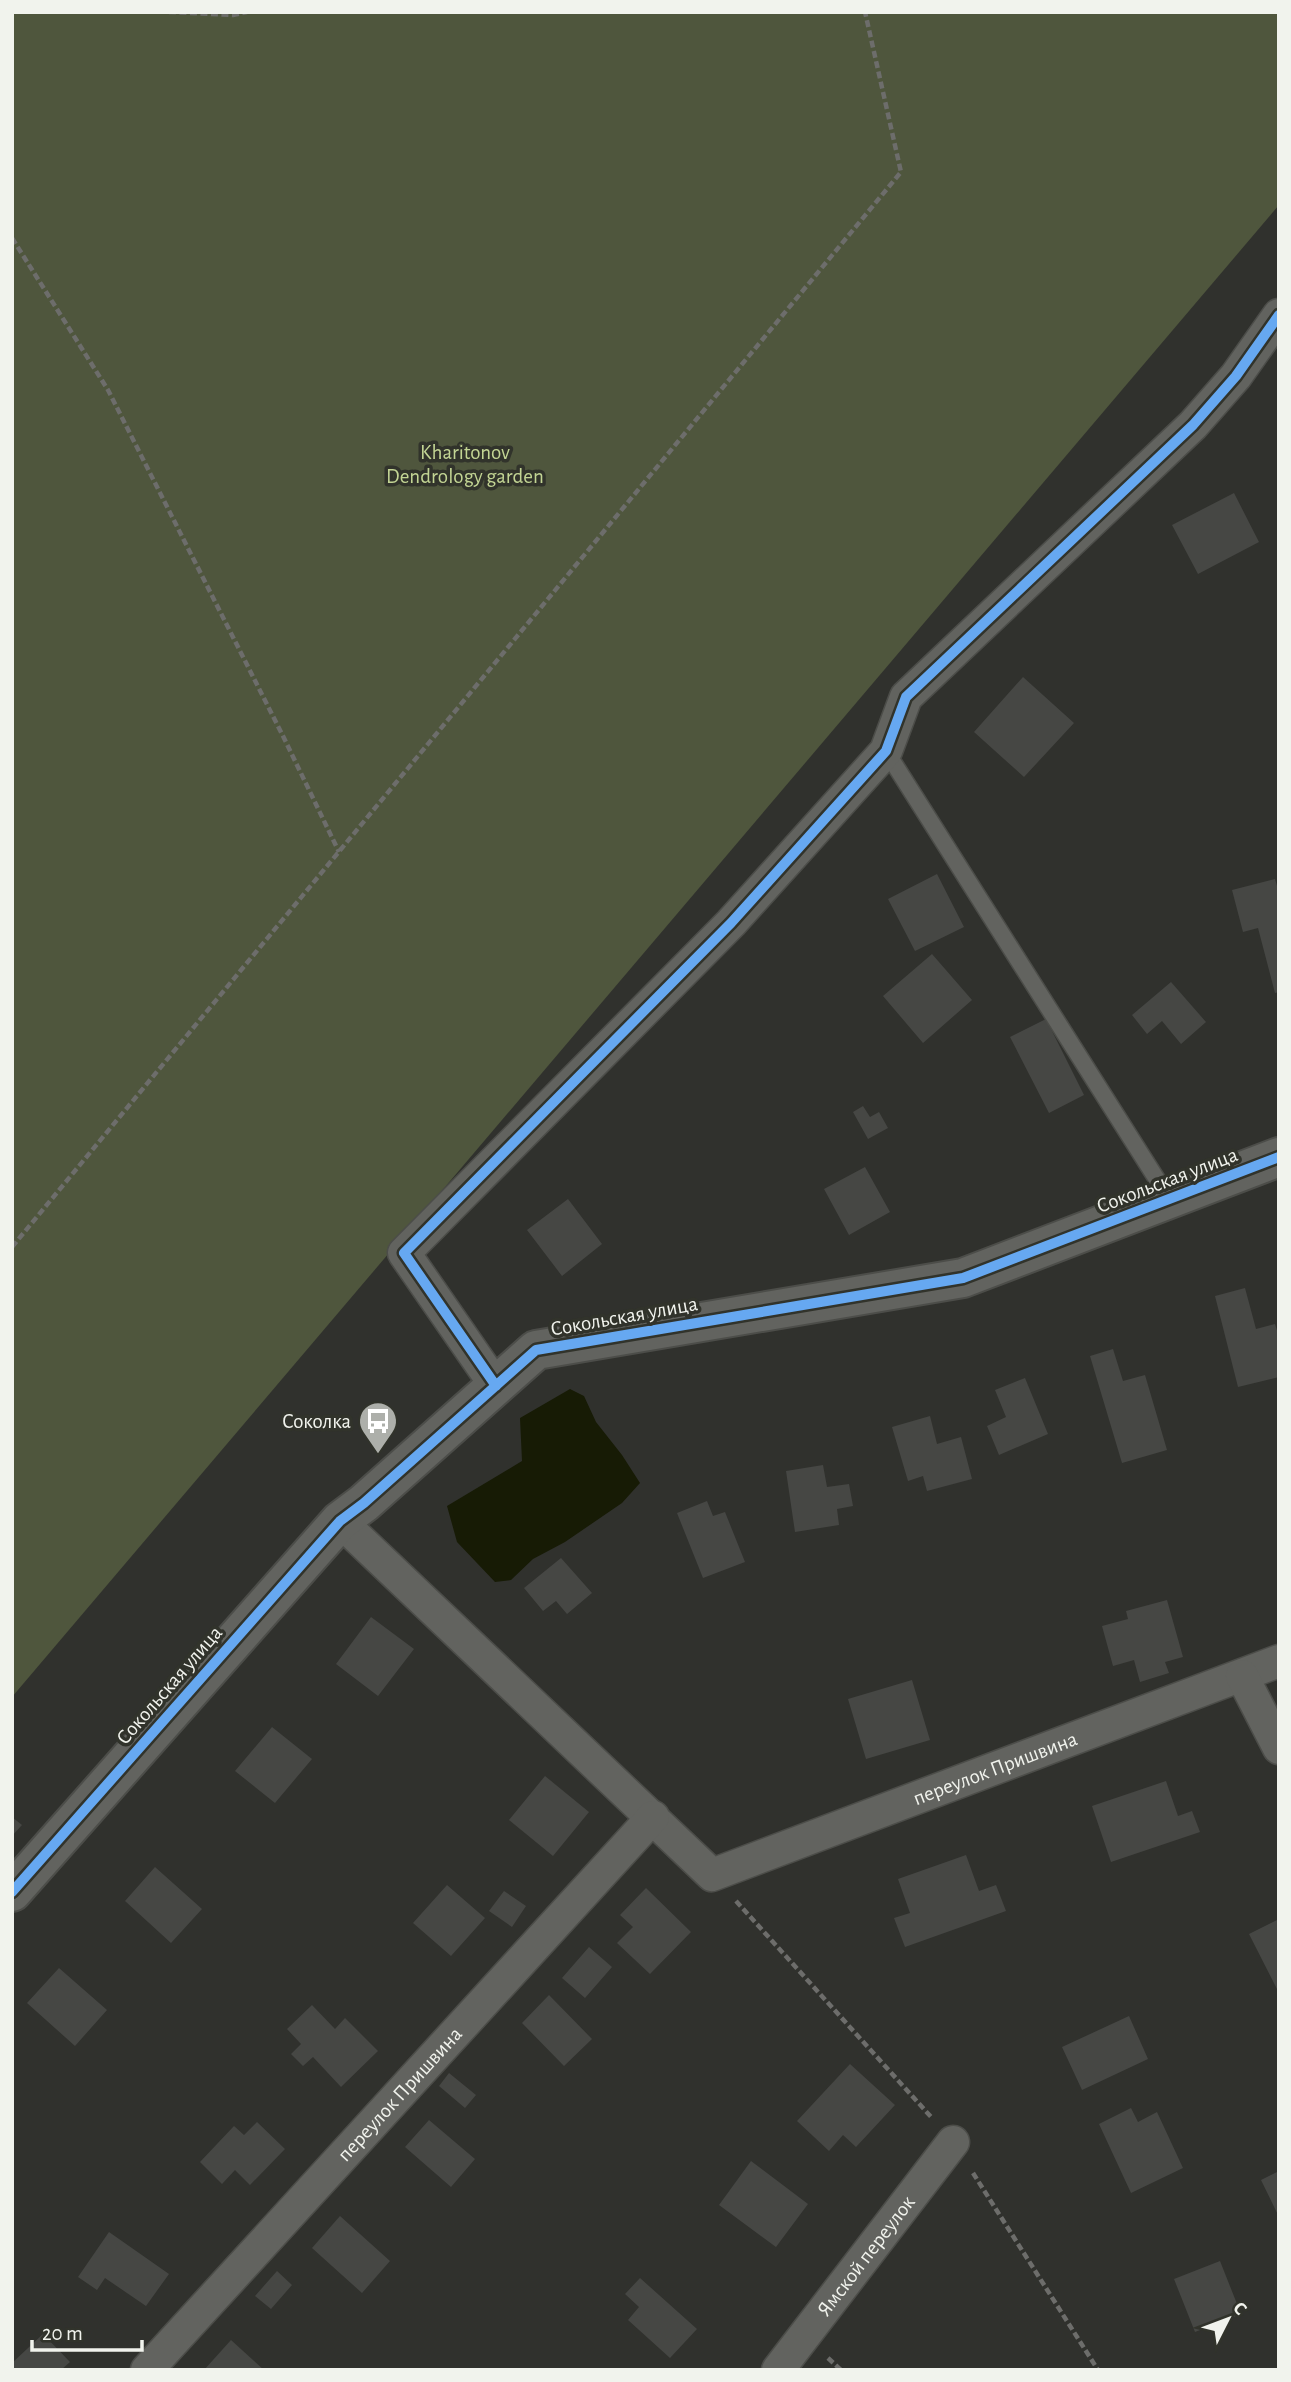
<svg xmlns="http://www.w3.org/2000/svg" width="1291" height="2382" viewBox="0 0 1291 2382" font-family="'Alegreya Sans',sans-serif">
  <style>
    .green { fill: #4f563d }
    .water { fill: #171b05 }
    .building { fill: #464744 }
    .lines { fill: none; stroke-linecap: round; stroke-linejoin: round }
    .service-casing { stroke: #4c4d49; stroke-width: 19 }
    .minor-casing { stroke: #4c4d49; stroke-width: 35 }
    .tertiary-casing { stroke: #4c4d49; stroke-width: 42 }
    .path { stroke: #6d6d6b; stroke-width: 4.5; stroke-dasharray: 7 3.5; stroke-linecap: butt }
    .service { stroke: #62635f; stroke-width: 16 }
    .minor { stroke: #62635f; stroke-width: 32 }
    .tertiary { stroke: #62635f; stroke-width: 38 }
    .cycleway-casing { stroke: #31332b; stroke-width: 15 }
    .cycleway { stroke: #66a8f1; stroke-width: 10 }
    .labels { text-anchor: middle; stroke-width: 7; stroke-linejoin: round; paint-order: stroke }
    .park-label { font-size: 21px; fill: #c3d594; stroke: #31332b }
    .street-label { font-size: 21px; fill: #f1f3ed; stroke: #31332b }
    .poi-label { font-size: 21px; fill: #f1f3ed; stroke: #31332b; text-anchor: end }
  </style>
  <rect width="100%" height="100%" fill="#30312d"/>
  <path class="green" d="M12,12H1279V205L12,1697Z"/>
  <path class="water" d="M570,1389L584,1396L596,1422L622,1455L640,1483L622,1503L565,1542L533,1559L511,1580L495,1582L457,1542L447,1506L522,1461L520,1418Z"/>
  <path class="building" d="M1234,493L1259,542L1198,574L1172,525Z
    M1023,677L1074,723L1024,777L974,732Z
    M937,874L964,927L915,951L888,899Z
    M1275,879L1279,893V992L1275,993L1258,928L1243,932L1232,890Z
    M932,954L972,1000L923,1043L883,996Z
    M1171,982L1206,1022L1181,1044L1162,1021L1147,1034L1132,1015Z
    M1046,1019L1084,1095L1049,1113L1010,1037Z
    M863,1106L870,1117L879,1112L888,1128L868,1139L853,1112Z
    M865,1167L890,1212L849,1235L824,1189Z
    M568,1199L602,1244L562,1276L527,1230Z
    M1245,1288L1256,1329L1275,1324L1279,1337V1377L1238,1387L1215,1296Z
    M1113,1349L1123,1381L1145,1375L1167,1450L1122,1463L1090,1356Z
    M1025,1378L1048,1434L999,1455L987,1426L1006,1417L995,1390Z
    M930,1416L937,1444L961,1437L972,1479L927,1491L923,1476L908,1481L892,1427Z
    M823,1465L827,1487L849,1484L853,1506L837,1509L839,1525L795,1532L786,1471Z
    M707,1501L713,1516L725,1512L745,1562L703,1578L677,1513Z
    M561,1558L592,1593L567,1614L556,1601L543,1611L524,1588Z
    M1167,1600L1183,1657L1165,1662L1169,1673L1140,1682L1134,1660L1113,1666L1102,1626L1128,1619L1126,1611Z
    M371,1617L414,1649L378,1696L336,1664Z
    M912,1680L930,1740L866,1759L848,1699Z
    M272,1727L312,1759L275,1803L235,1771Z
    M545,1776L589,1812L553,1856L509,1820Z
    M1166,1781L1178,1816L1192,1811L1200,1832L1111,1862L1092,1806Z
    M12,1817L22,1825L12,1836Z
    M966,1855L979,1891L996,1885L1006,1911L905,1947L894,1918L910,1913L898,1879Z
    M155,1867L202,1909L171,1943L125,1901Z
    M447,1885L485,1918L451,1956L413,1923Z
    M646,1888L691,1932L650,1974L617,1943L633,1927L620,1915Z
    M504,1891L526,1906L512,1927L489,1911Z
    M1279,1919V1993L1249,1934Z
    M589,1947L612,1967L585,1998L562,1978Z
    M59,1968L107,2010L75,2046L27,2003Z
    M549,1995L592,2039L564,2066L522,2023Z
    M312,2005L335,2029L345,2018L378,2051L341,2087L313,2057L303,2066L291,2054L301,2044L287,2029Z
    M1129,2016L1148,2059L1082,2090L1062,2047Z
    M850,2064L895,2105L856,2147L843,2135L829,2151L797,2121Z
    M449,2073L476,2095L465,2108L439,2086Z
    M1131,2108L1138,2122L1157,2112L1183,2168L1131,2193L1099,2124Z
    M429,2120L475,2159L451,2187L405,2147Z
    M257,2122L285,2149L250,2185L235,2170L222,2184L200,2162L234,2126L244,2135Z
    M751,2161L808,2204L776,2247L719,2205Z
    M1279,2171V2217L1261,2180Z
    M340,2216L390,2261L362,2293L312,2248Z
    M109,2232L169,2274L146,2306L105,2278L97,2290L78,2277Z
    M1220,2261L1241,2314L1195,2332L1174,2279Z
    M277,2271L292,2285L271,2309L255,2296Z
    M640,2278L697,2329L670,2358L628,2320L639,2307L625,2294Z
    M43,2334L70,2362L61,2370H12V2363Z
    M231,2340L264,2370H204Z"/>
  <g class="lines">
    <defs>
      <path id="service" d="M886,751L1170,1200"/>
      <g id="minor">
        <path d="M496,1386L404,1253L731,923L886,751L906,697L1193,425L1236,376L1279,315"/>
        <path id="s1" d="M340,1521L712,1875L1279,1661"/>
        <path d="M1242,1676L1279,1748"/>
        <path id="s2" d="M147,2370L653,1817"/>
        <path id="s3" d="M778,2370L953,2142"/>
      </g>
      <path id="tertiary" d="M12,1892L340,1521L364,1503L536,1350L963,1278L1279,1157"/>
    </defs>
    <use href="#service" class="service-casing"/>
    <use href="#minor" class="minor-casing"/>
    <use href="#tertiary" class="tertiary-casing"/>
    <path class="path" d="M169,12L233,15L247,12
      M12,238L108,390L283,736L339,852
      M12,1247L901,172L865,12
      M736,1901L932,2118
      M973,2173L1098,2370
      M828,2358L841,2370"/>
    <use href="#service" class="service"/>
    <use href="#minor" class="minor"/>
    <use href="#tertiary" class="tertiary"/>
    <defs>
      <path id="cycleway" d="M496,1386L404,1253L731,923L886,751L906,697L1193,425L1236,376L1279,315
        M12,1892L340,1521L364,1503L536,1350L963,1278L1279,1157"/>
    </defs>
    <use href="#cycleway" class="cycleway-casing"/>
    <use href="#cycleway" class="cycleway"/>
  </g>
  <defs>
    <symbol id="bus-pin" viewBox="-11 -11 22 30"><path d="M0 17L-7.5 6A9.5 9.5 0 1 1 7.5 6Z" fill="#adafaa" stroke="#31332b"/><path d="M-5-6H5V4H4V6H2V4H-2V6H-4V4H-5ZM-3.5-4V0h7V-4ZM-3.5 1.2v1.5H-2V1.2ZM2 1.2v1.5H3.5V1.2Z" fill="#fff"/></symbol>
  </defs>
  <g fill-rule="evenodd">
    <use href="#bus-pin" x="356" y="1399" width="44" height="60"/>
  </g>
  <g class="labels">
    <g class="park-label">
      <text x="465" y="459">Kharitonov<tspan x="465" dy="24">Dendrology garden</tspan></text>
    </g>
    <g class="street-label">
      <text transform="translate(1167 1180) rotate(-21)" y="7">Сокольская улица</text>
      <text transform="translate(624 1316) rotate(-10)" y="7">Сокольская улица</text>
      <text transform="translate(169 1685) rotate(-49)" y="7">Сокольская улица</text>
      <text dy="7" stroke="none"><textPath href="#s1" startOffset="816">переулок Пришвина</textPath></text>
      <text dy="7" stroke="none"><textPath href="#s2" startOffset="374">переулок Пришвина</textPath></text>
      <text dy="7" stroke="none"><textPath href="#s3" startOffset="144">Ямской переулок</textPath></text>
    </g>
    <g class="poi-label">
      <text x="351" y="1428">Соколка</text>
    </g>
  </g>
  <rect width="1291" height="2382" fill="none" stroke="#f1f3ed" stroke-width="28"/>
  <g transform="translate(1228 2319) rotate(48)" stroke="#31332b" stroke-width="5" paint-order="stroke">
  <path d="M0-5L12 26L0 18L-12 26Z" fill="#f1f3ed"/>
  <text y="-10" font-size="19" font-weight="bold" text-anchor="middle" fill="#f1f3ed">С</text>
  </g>
  <path d="M32 2340v10h110v-10" fill="none" stroke="#f1f3ed" stroke-width="3.5"/>
  <text x="42" y="2340" font-size="21" fill="#f1f3ed" stroke="#31332b" stroke-width="5" paint-order="stroke">20 m</text>
</svg>
